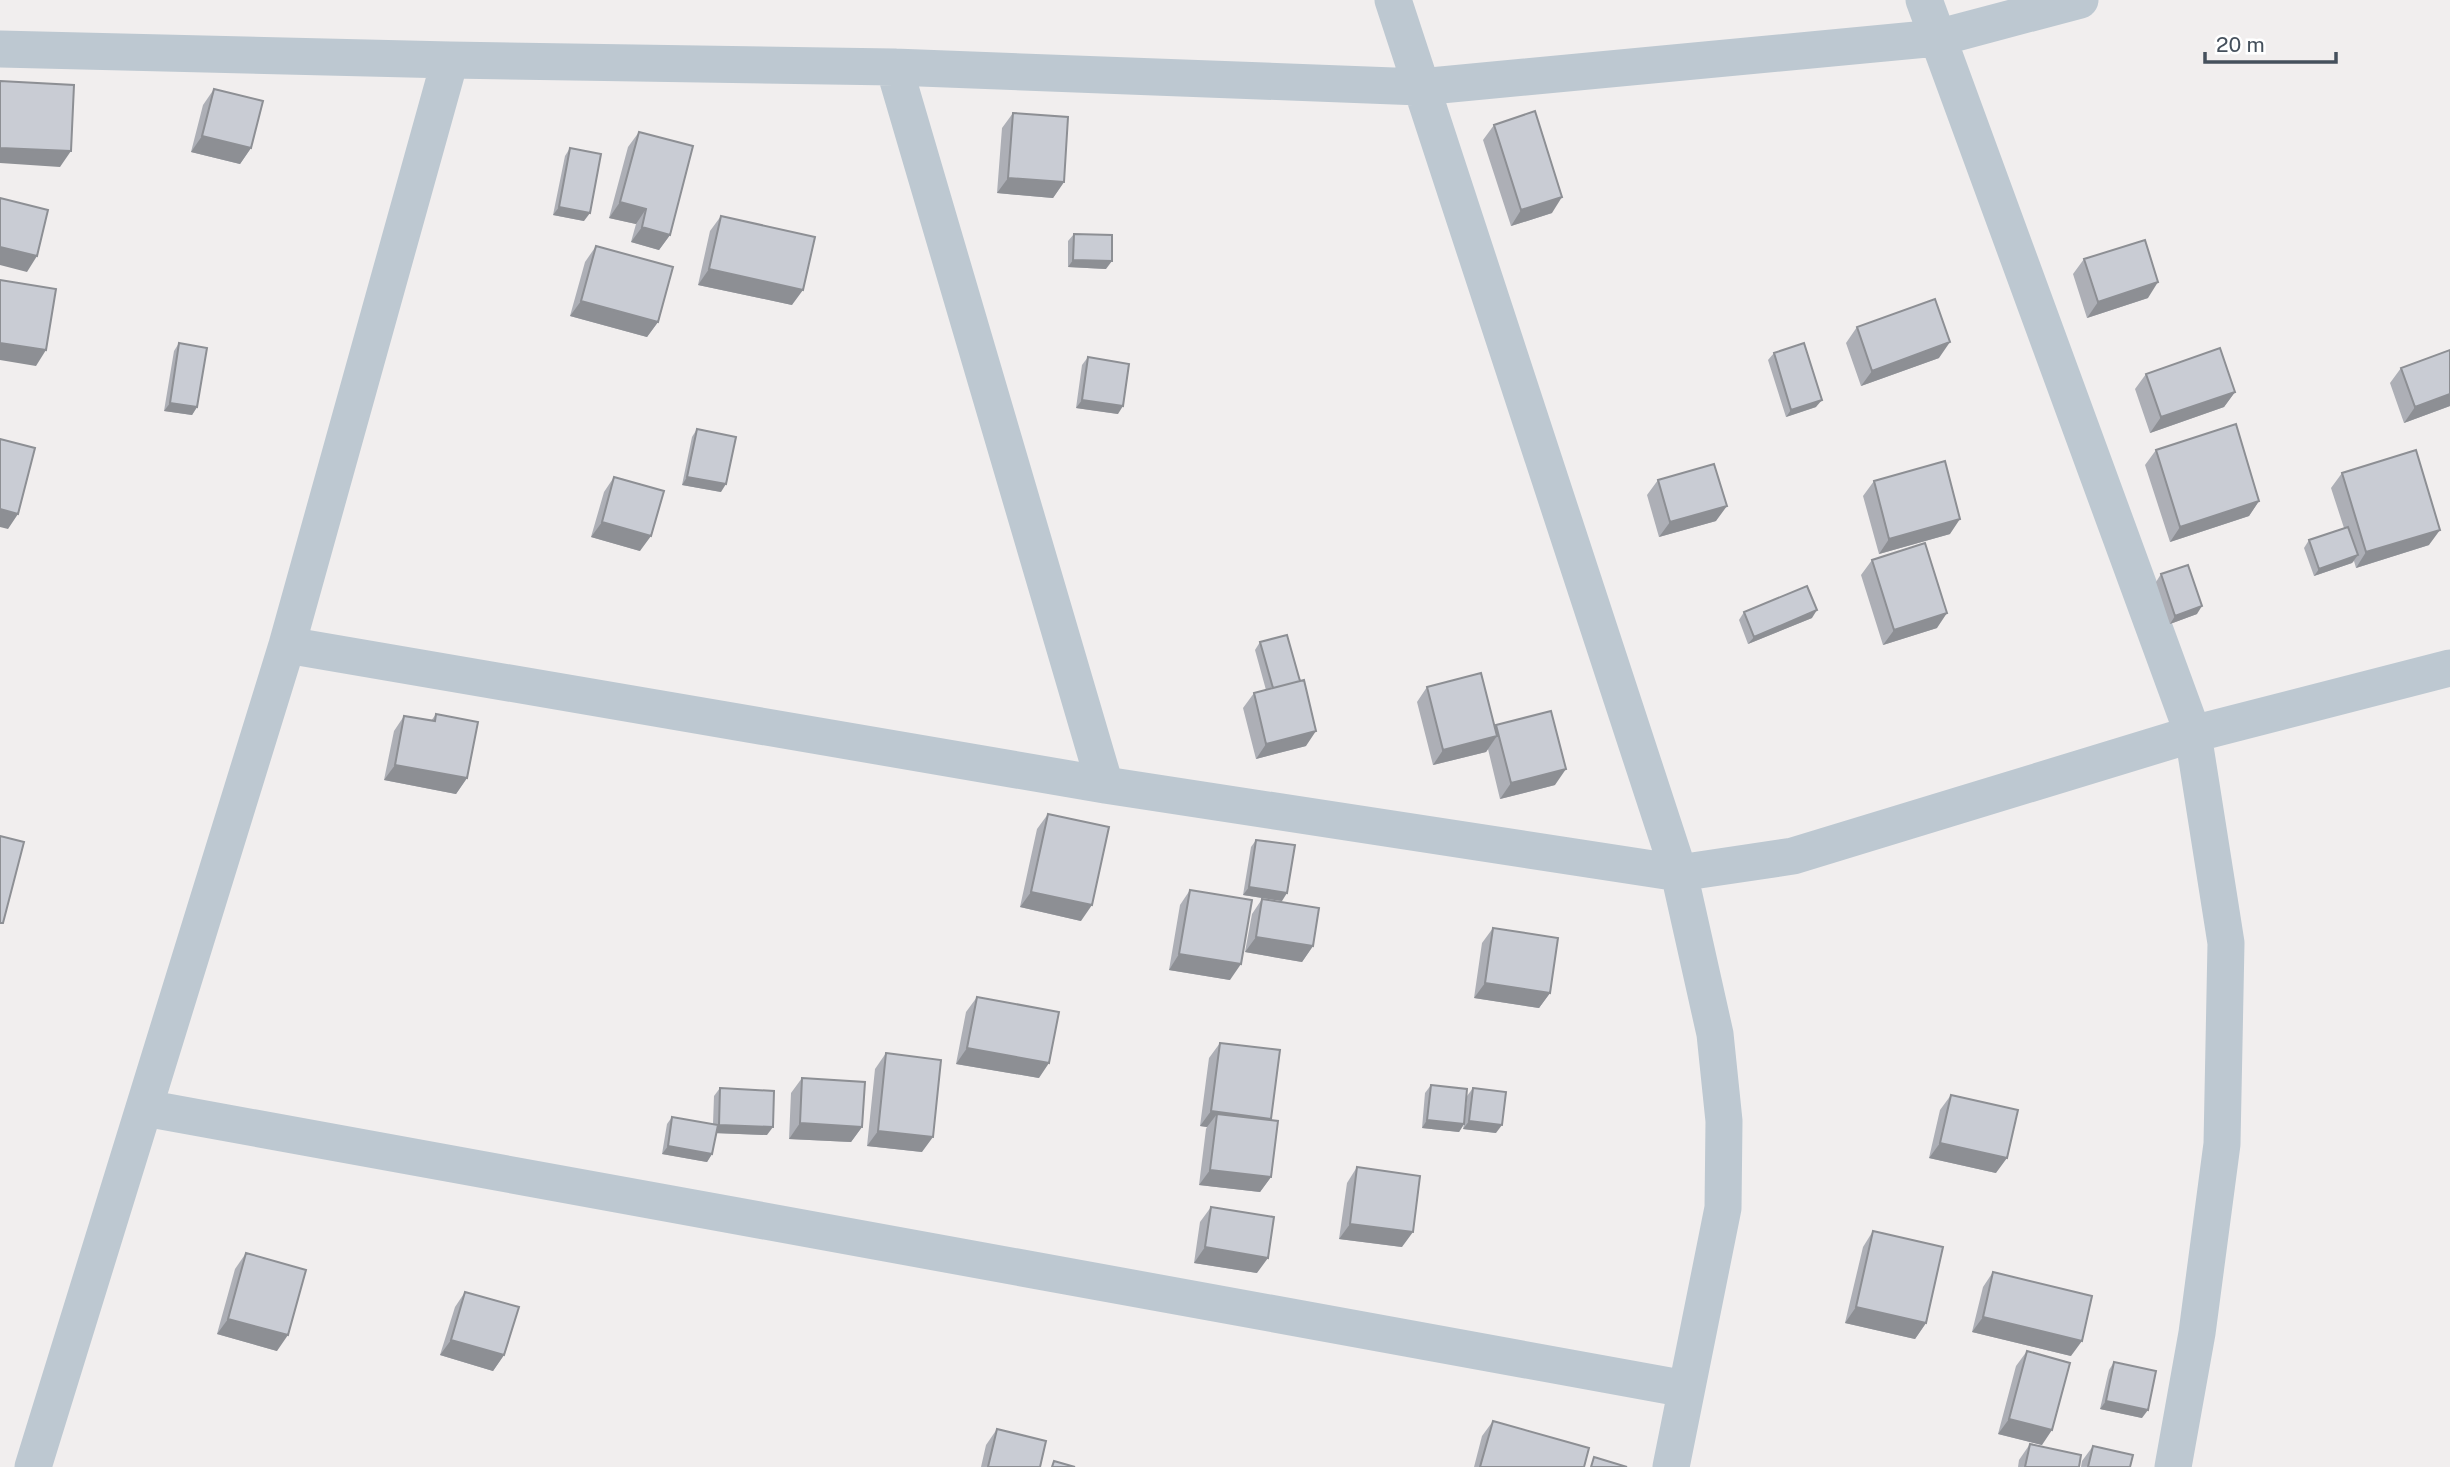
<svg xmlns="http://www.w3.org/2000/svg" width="2450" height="1467" viewBox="0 0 2450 1467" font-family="'Public Sans',sans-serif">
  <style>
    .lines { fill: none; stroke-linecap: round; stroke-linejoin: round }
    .minor { stroke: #bdc8d1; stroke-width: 37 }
    .wall { fill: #adafb6 }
    .shaded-wall { fill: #8d8f94 }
    .building { fill: #c9ccd4; stroke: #8d8f94; stroke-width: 2 }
  </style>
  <rect width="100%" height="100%" fill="#f1eeee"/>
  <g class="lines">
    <path class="minor" d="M1393,0L1679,873L1715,1034L1724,1121L1723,1208L1671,1467
      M1924,0L2193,734L2226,943L2222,1144L2197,1333L2173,1467
      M0,49L450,60L894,67L1420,87L1937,38L2080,0
      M894,67L1105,785
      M287,645L1105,785L1679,873L1793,856L2193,734L2450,668
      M145,1108L1686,1389
      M33,1467L287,645L450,60"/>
  </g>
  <path class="wall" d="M214,89L251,148L240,164L191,152L203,105Z
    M1013,113L1064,182L1053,198L997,193L1002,128Z
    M1494,125L1552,213L1511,226L1483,140Z
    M639,132L670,235L659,250L631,242L636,224L609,218L628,147Z
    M570,148L584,221L553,215L565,156Z
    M721,216L792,305L698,285L710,231Z
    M1074,234L1106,269L1068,267V241Z
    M596,246L658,322L647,337L570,316L585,262Z
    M2084,259L2148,298L2087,318L2073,274Z
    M1857,327L1939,358L1861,386L1846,343Z
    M179,343L197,407L192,415L164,411L174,351Z
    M1774,353L1816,407L1786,417L1768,360Z
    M1088,357L1118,414L1076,408L1082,365Z
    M2401,368L2450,406L2404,423L2390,383Z
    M2146,374L2235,392L2224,407L2150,433L2135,389Z
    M697,429L721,492L682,485L692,437Z
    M2156,450L2259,501L2249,516L2170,542L2145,465Z
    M2342,473L2429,545L2356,568L2354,561L2352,563L2314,576L2304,548L2309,540L2344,528L2331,488Z
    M614,477L640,551L591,537L604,492Z
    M1658,480L1716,521L1659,537L1647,495Z
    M1874,481L1950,534L1879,554L1863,496Z
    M1872,560L1937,628L1883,645L1861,575Z
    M2161,574L2197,614L2170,624L2156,582Z
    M1744,612L1812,618L1748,644L1739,620Z
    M1260,642L1306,746L1256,759L1243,708L1254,693L1266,690L1255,650Z
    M1427,687L1495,728L1496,725L1555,785L1500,799L1488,749L1486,752L1433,765L1417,702Z
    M436,714L467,778L456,794L384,780L394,731L404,716L431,721Z
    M1048,814L1081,921L1020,907L1037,829Z
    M1256,840L1282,901L1243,895L1251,847Z
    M1190,890L1230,980L1169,970L1180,905Z
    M1262,899L1313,946L1302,962L1245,952L1252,914Z
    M1493,928L1550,993L1539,1008L1474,998L1482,943Z
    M977,997L1039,1078L956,1064L966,1012Z
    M1220,1043L1270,1121L1271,1177L1260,1192L1199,1185L1206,1129L1207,1127L1200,1126L1209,1058Z
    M886,1053L922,1152L867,1146L875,1069Z
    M802,1078L862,1127L851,1142L789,1139L791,1093Z
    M1431,1085L1465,1117L1467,1096L1473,1088L1496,1133L1463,1129L1464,1124L1459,1132L1422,1128L1425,1093Z
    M720,1088L767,1135L716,1133L712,1154L707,1162L662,1154L667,1124L672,1117L713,1124L714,1096Z
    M1951,1095L1996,1173L1929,1158L1940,1110Z
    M1357,1167L1402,1247L1339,1239L1347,1183Z
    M1211,1207L1257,1273L1194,1263L1200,1222Z
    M1873,1231L1926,1323L1915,1339L1845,1323L1863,1247Z
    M246,1253L277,1351L217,1334L235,1269Z
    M1993,1272L2071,1356L1972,1332L1983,1287Z
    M465,1292L504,1355L493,1371L440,1355L455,1307Z
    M2027,1351L2042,1445L1998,1434L2016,1366Z
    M2114,1362L2142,1418L2100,1409L2109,1370Z
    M1493,1421L1584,1467H1474L1482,1436Z
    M997,1429L1040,1467H981L986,1445Z
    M2030,1444L2079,1467H2018L2019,1460Z
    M2093,1446L2130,1467H2081L2082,1461Z"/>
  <path class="shaded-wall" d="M202,136L251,148L240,164L191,152Z
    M0,148L71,151L60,167L0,163Z
    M1008,178L1064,182L1053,198L997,193Z
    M1562,197L1552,213L1511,226L1521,210Z
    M620,202L646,209L636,224L609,218Z
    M559,207L590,213L584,221L553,215Z
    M642,227L670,235L659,250L631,242Z
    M0,247L37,256L27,272L0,265Z
    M1073,260L1112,261L1106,269L1068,267Z
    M709,269L803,290L792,305L698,285Z
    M2158,282L2148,298L2087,318L2098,302Z
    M581,301L658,322L647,337L570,316Z
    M1950,342L1939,358L1861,386L1872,371Z
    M0,343L46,350L36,366L0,360Z
    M2235,392L2224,407L2150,433L2161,417Z
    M2450,394V406L2404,423L2415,407Z
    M1082,400L1123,406L1118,414L1076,408Z
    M1822,400L1816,407L1786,417L1791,410Z
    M170,403L197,407L192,415L164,411Z
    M687,477L726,484L721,492L682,485Z
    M2259,501L2249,516L2170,542L2180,527Z
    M1727,506L1716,521L1659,537L1670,522Z
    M0,509L18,514L8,529L0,527Z
    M1960,519L1950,534L1879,554L1889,539Z
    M602,522L651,536L640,551L591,537Z
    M2440,530L2429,545L2356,568L2366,552Z
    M2358,555L2352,563L2314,576L2319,569Z
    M2202,606L2197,614L2170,624L2175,616Z
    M1817,610L1812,618L1748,644L1754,637Z
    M1947,613L1937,628L1883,645L1894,630Z
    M1316,731L1306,746L1256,759L1266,744Z
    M1497,736L1486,752L1433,765L1443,750Z
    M395,765L467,778L456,794L384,780Z
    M1566,769L1555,785L1500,799L1511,783Z
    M1249,887L1287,893L1282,901L1243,895Z
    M1031,892L1092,905L1081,921L1020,907Z
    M1256,937L1313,946L1302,962L1245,952Z
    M1179,954L1241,964L1230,980L1169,970Z
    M1485,983L1550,993L1539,1008L1474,998Z
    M967,1048L1049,1063L1039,1078L956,1064Z
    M1211,1111L1271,1119L1261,1134L1217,1114L1207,1127L1200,1126Z
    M1427,1120L1464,1124L1459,1132L1422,1128Z
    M1469,1121L1502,1125L1496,1133L1463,1129Z
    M800,1123L862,1127L851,1142L789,1139Z
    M719,1125L773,1127L767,1135L713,1133Z
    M878,1131L933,1137L922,1152L867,1146Z
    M1940,1143L2007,1158L1996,1173L1929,1158Z
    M668,1146L712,1154L707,1162L662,1154Z
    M1210,1170L1271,1177L1260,1192L1199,1185Z
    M1350,1224L1413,1232L1402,1247L1339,1239Z
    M1205,1247L1268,1258L1257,1273L1194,1263Z
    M1856,1307L1926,1323L1915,1339L1845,1323Z
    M1983,1317L2082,1341L2071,1356L1972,1332Z
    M228,1319L288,1335L277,1351L217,1334Z
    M451,1340L504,1355L493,1371L440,1355Z
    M2106,1401L2148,1410L2142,1418L2100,1409Z
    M2009,1419L2052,1430L2042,1445L1998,1434Z"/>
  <path class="building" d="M0,81L74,85L71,151L0,148Z
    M214,89L263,101L251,148L202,136Z
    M1535,111L1562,197L1521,210L1494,125Z
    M1013,113L1068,117L1064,182L1008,178Z
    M639,132L693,146L670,235L642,227L646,209L620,202Z
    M570,148L601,154L590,213L559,207Z
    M0,198L48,210L37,256L0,247Z
    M721,216L815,237L803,290L709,269Z
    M1074,234L1112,235V261L1073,260Z
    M2145,240L2158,282L2098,302L2084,259Z
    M596,246L673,267L658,322L581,301Z
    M0,280L56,289L46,350L0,343Z
    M1935,299L1950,342L1872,371L1857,327Z
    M179,343L207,348L197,407L170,403Z
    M1804,343L1822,400L1791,410L1774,353Z
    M2220,348L2235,392L2161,417L2146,374Z
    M2450,350V394L2415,407L2401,368Z
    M1088,357L1129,364L1123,406L1082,400Z
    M2236,424L2259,501L2180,527L2156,450Z
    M697,429L736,437L726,484L687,477Z
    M0,439L35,448L18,514L0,509Z
    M2416,450L2440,530L2366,552L2342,473Z
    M1945,461L1960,519L1889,539L1874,481Z
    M1714,464L1727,506L1670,522L1658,480Z
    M614,477L664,491L651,536L602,522Z
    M2348,527L2358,555L2319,569L2309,540Z
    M1925,543L1947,613L1894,630L1872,560Z
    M2188,565L2202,606L2175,616L2161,574Z
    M1807,586L1817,610L1754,637L1744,612Z
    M1287,635L1300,681L1273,688L1260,642Z
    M1481,673L1497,736L1443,750L1427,687Z
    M1304,680L1316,731L1266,744L1254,693Z
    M1551,711L1566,769L1511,783L1496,725Z
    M436,714L478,722L467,778L395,765L404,716L435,721Z
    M1048,814L1109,827L1092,905L1031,892Z
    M0,836L24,842L3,923H0Z
    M1256,840L1295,845L1287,893L1249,887Z
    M1190,890L1252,900L1241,964L1179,954Z
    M1262,899L1319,908L1313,946L1256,937Z
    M1493,928L1558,938L1550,993L1485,983Z
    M977,997L1059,1012L1049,1063L967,1048Z
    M1220,1043L1280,1050L1271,1119L1211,1111Z
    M886,1053L941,1060L933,1137L878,1131Z
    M802,1078L865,1082L862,1127L800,1123Z
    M1431,1085L1467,1089L1464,1124L1427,1120Z
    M720,1088L774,1091L773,1127L719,1125Z
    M1473,1088L1506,1092L1502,1125L1469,1121Z
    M1951,1095L2018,1110L2007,1158L1940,1143Z
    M1217,1114L1278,1121L1271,1177L1210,1170Z
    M672,1117L718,1125L712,1154L668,1146Z
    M1357,1167L1420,1176L1413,1232L1350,1224Z
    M1211,1207L1274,1217L1268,1258L1205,1247Z
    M1873,1231L1943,1247L1926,1323L1856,1307Z
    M246,1253L306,1270L288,1335L228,1319Z
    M1993,1272L2092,1296L2082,1341L1983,1317Z
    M465,1292L519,1307L504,1355L451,1340Z
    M2027,1351L2070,1363L2052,1430L2009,1419Z
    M2114,1362L2156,1371L2148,1410L2106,1401Z
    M1493,1421L1589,1448L1584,1467H1480Z
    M997,1429L1046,1441L1040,1467H988Z
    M2030,1444L2081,1455L2079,1467H2025Z
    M2093,1446L2133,1455L2130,1467H2088Z
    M1594,1457L1627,1467H1591Z
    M1054,1461L1075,1467H1052Z"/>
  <path d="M2205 52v10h131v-10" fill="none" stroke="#45505c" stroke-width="3.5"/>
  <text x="2216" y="52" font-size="21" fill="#45505c" stroke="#ffffff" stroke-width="5" paint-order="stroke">20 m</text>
</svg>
